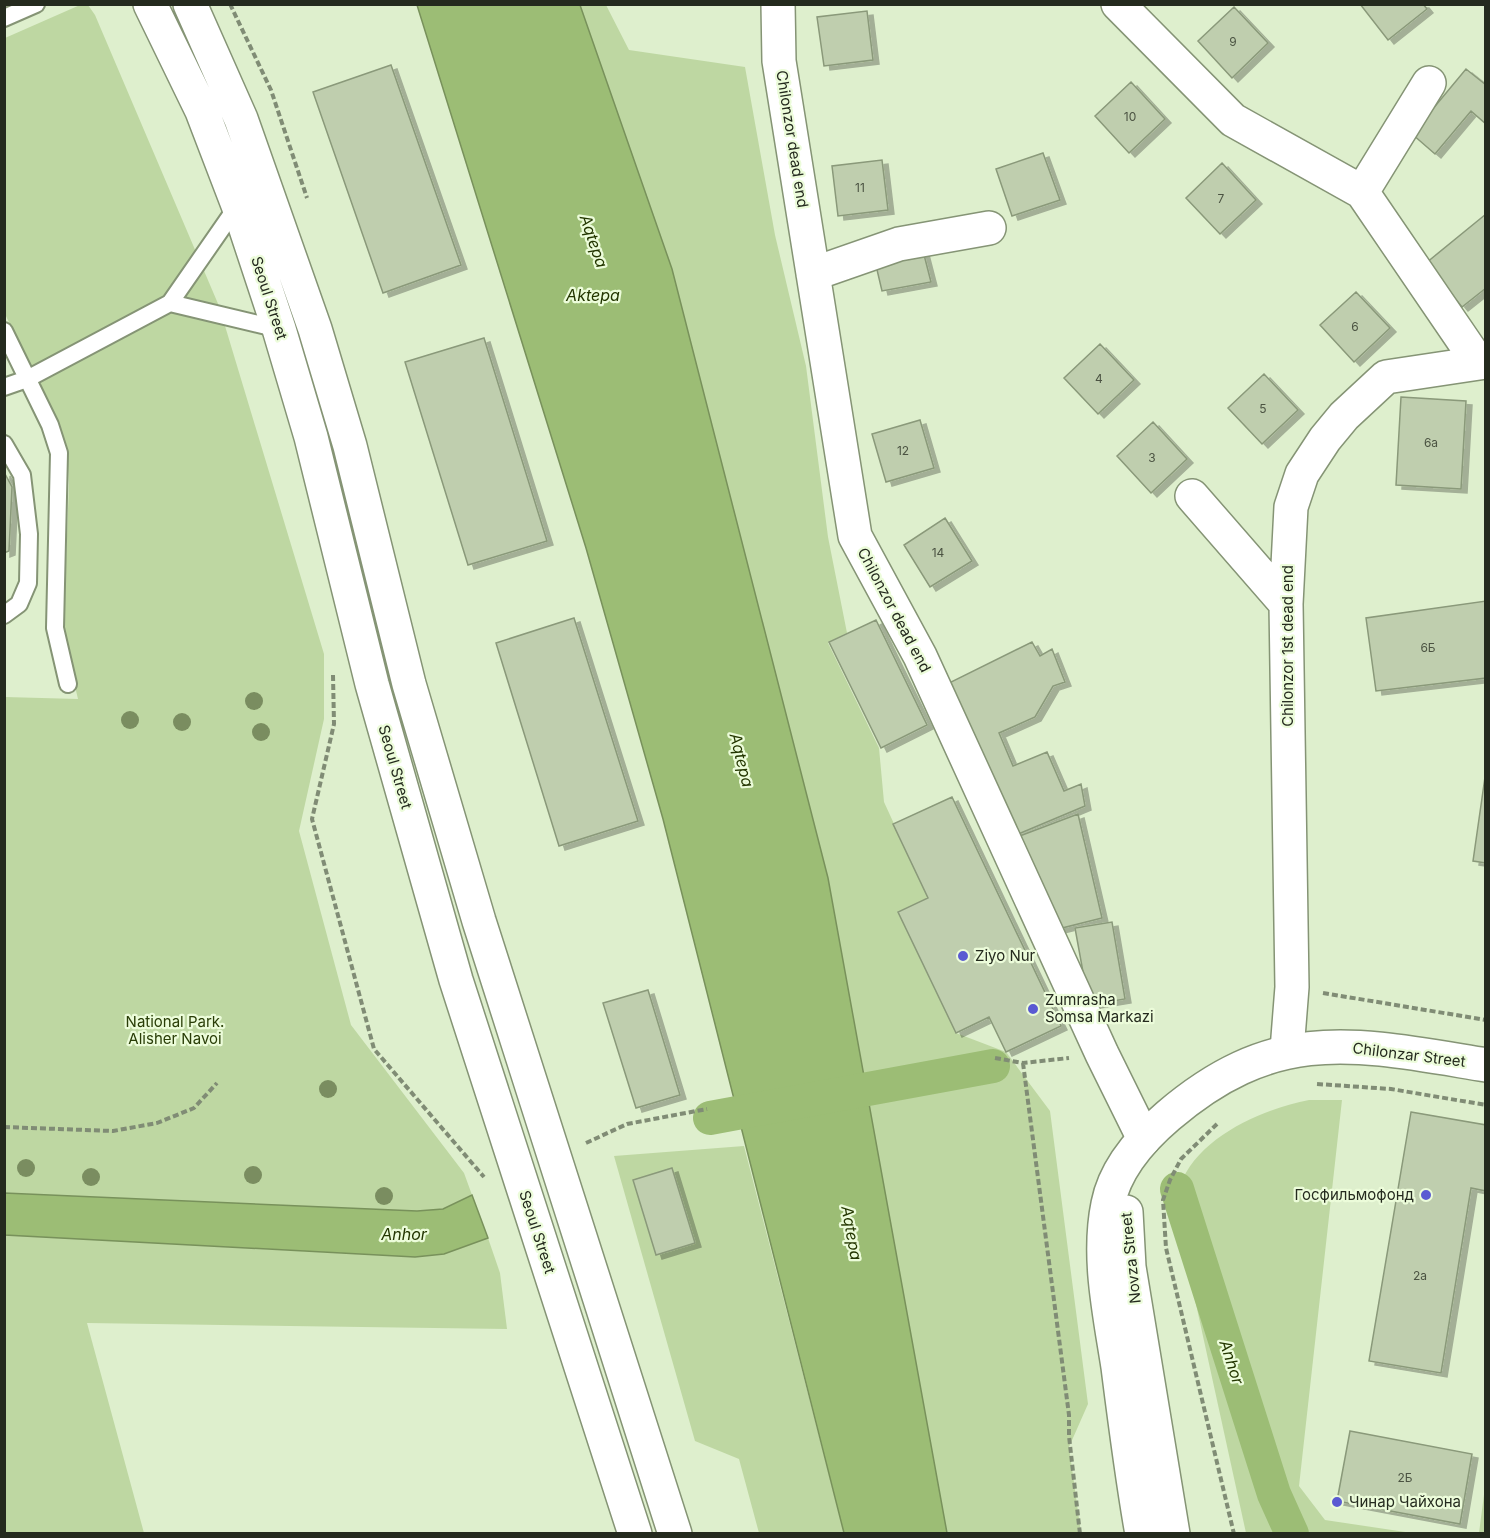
<svg xmlns="http://www.w3.org/2000/svg" width="1490" height="1538" viewBox="0 0 1490 1538" font-family="Inter,sans-serif">
  <style>
    .green { fill: #bed7a2 }
    .water { fill: #9cbd75; stroke: #78915b; stroke-width: 1.5 }
    .lines { fill: none; stroke-linecap: round; stroke-linejoin: round }
    .canal { stroke: #9cbd75; stroke-width: 34 }
    .building { fill: #bfceae; stroke: #8a997a; stroke-width: 1.5; filter: url(#shadow) }
    .lane-casing { stroke: #859475; stroke-width: 20 }
    .street-casing { stroke: #859475; stroke-width: 36 }
    .secondary-casing { stroke: #859475; stroke-width: 36 }
    .path { stroke: #808c75; stroke-width: 4; stroke-dasharray: 6 3; stroke-linecap: butt }
    .lane { stroke: #fff; stroke-width: 16 }
    .street { stroke: #fff; stroke-width: 33 }
    .secondary { stroke: #fff; stroke-width: 33 }
    .tree { fill: #7a8d60 }
    .poi-dot { fill: #5a5ad2; stroke: #ecfcda; stroke-width: 2 }
    .labels { text-anchor: middle; stroke-width: 4.5; stroke-linejoin: round; paint-order: stroke }
    .number-label { font-size: 12px; fill: #4b5342 }
    .street-label { font-size: 15px; fill: #242a1e; stroke: #ecfcda }
    .poi-label { font-size: 15px; fill: #242a1e; stroke: #ecfcda; text-anchor: start }
    .park-label { font-size: 15px; fill: #293d07; stroke: #ecfcda }
    .water-label { font-size: 16px; font-style: italic; fill: #233600; stroke: #ecfcda }
  </style>
  <defs>
    <filter id="shadow"><feDropShadow dx="6" dy="4" stdDeviation="0" flood-color="#0004"/></filter>
  </defs>
  <rect width="100%" height="100%" fill="#deefcd"/>
  <path class="green" d="M80,5H88L95,15L219,306L324,654V719L299,831L351,1025L464,1173L472,1195L443,1209L417,1211L5,1193V697L78,699L63,636L69,485L67,446L5,314V38Z
    M580,5H606L629,50L745,67L775,235L806,366L828,537L847,633L828,643L879,748L884,802L928,898L898,912L956,1033L1006,1052L1050,1111L1088,1404L1069,1447L1081,1533H947L828,878L675,281Z
    M1309,1100H1342L1299,1486L1325,1520L1412,1533H1246L1175,1208C1177,1201 1177,1193 1180,1186C1197,1137 1263,1109 1309,1100Z
    M744,1146L844,1533H759L739,1459L695,1441L614,1156Z
    M4,1235L415,1257L444,1254L488,1238L500,1273L507,1329L87,1323L144,1533H5Z
    M1485,1487V1533H1479Z"/>
  <path class="water" d="M417,5H580L672,269L828,878L947,1533H844L663,819L586,548Z
    M4,1193L417,1211L443,1209L472,1195L488,1238L444,1254L415,1257L5,1235Z"/>
  <g class="lines">
    <path class="canal" d="M710,1118L993,1066
      M1177,1189L1274,1494L1292,1534"/>
  </g>
  <path class="building" d="M1360,4H1423L1427,9L1388,40Z
    M1234,7L1268,43L1232,78L1198,41Z
    M867,11L873,60L824,66L817,17Z
    M391,65L461,265L383,293L313,92Z
    M1466,69L1486,85V124L1471,111L1435,154L1412,134Z
    M1131,82L1165,119L1129,153L1095,116Z
    M1043,153L1060,200L1012,216L996,169Z
    M882,160L888,210L838,216L832,166Z
    M1222,163L1256,200L1220,234L1186,198Z
    M1486,214V288L1462,307L1426,263Z
    M922,247L931,282L882,291L874,257Z
    M1356,292L1390,328L1354,362L1320,325Z
    M484,338L547,541L468,565L405,362Z
    M1100,344L1134,380L1098,414L1064,378Z
    M1264,374L1298,410L1262,444L1228,408Z
    M1401,397L1466,401L1461,489L1396,485Z
    M920,420L934,468L886,482L872,434Z
    M1153,422L1187,459L1151,493L1117,456Z
    M4,472L12,487L9,551L4,553Z
    M945,518L972,561L930,587L904,545Z
    M1486,601V678L1376,691L1366,618Z
    M574,618L638,821L559,846L496,643Z
    M876,620L927,725L881,748L829,642Z
    M1032,642L1040,656L1052,649L1065,682L1053,686L1035,717L999,733L1013,766L1047,752L1064,791L1081,784L1085,806L1016,835L949,683Z
    M1486,770V863L1473,861Z
    M952,797L1061,1026L1006,1052L989,1017L956,1033L898,912L928,898L893,824Z
    M1078,814L1102,918L1054,930L1017,837Z
    M1112,922L1125,999L1089,1005L1075,928Z
    M648,990L680,1095L636,1108L603,1003Z
    M1411,1112L1486,1125V1191L1471,1188L1441,1373L1369,1361Z
    M672,1168L695,1243L656,1255L633,1180Z
    M1350,1431L1472,1454L1460,1524L1337,1501Z"/>
  <g class="lines">
    <defs>
      <path id="lane" d="M4,18L36,4
        M170,303L279,329
        M4,331L50,425L59,453L55,628L68,684
        M4,387L27,379L170,303L238,205
        M4,444L22,475L29,534L28,583L19,604L4,615"/>
      <path id="street" d="M778,4L779,61L855,536L920,656L1102,1054L1144,1139
        M1118,4L1233,120L1362,192L1478,362
        M1362,192L1429,83
        M813,274L899,244L989,228
        M1192,496L1286,604
        M1287,1050L1292,987L1286,604L1291,507L1302,474L1325,439L1344,416L1386,377L1486,362"/>
      <path id="secondary" d="M150,4L202,111L238,205L279,329L311,437L372,684L456,980L635,1534
        M190,4L241,119L315,329L350,446L409,684L479,921L675,1534
        M1126,1212L1129,1267L1173,1534
        M1142,1534C1132,1478 1125,1422 1118,1367C1110,1315 1097,1257 1108,1204C1115,1168 1141,1139 1168,1116C1277,1023 1356,1044 1486,1065"/>
    </defs>
    <use href="#lane" class="lane-casing"/>
    <use href="#street" class="street-casing"/>
    <use href="#secondary" class="secondary-casing"/>
    <path class="path" d="M230,4L271,90L307,198
      M333,675L334,724L312,819L374,1049L484,1177
      M1323,993L1486,1020
      M995,1058L1023,1063L1069,1058
      M1023,1063L1069,1415V1436L1080,1534
      M1317,1084L1391,1089L1486,1105
      M1217,1124L1181,1159L1170,1180L1163,1200L1166,1248L1234,1534
      M4,1127L113,1131L157,1123L194,1108L217,1083
      M586,1143L627,1124L707,1109"/>
    <use href="#lane" class="lane"/>
    <use href="#street" class="street"/>
    <use href="#secondary" class="secondary"/>
  </g>
  <g class="tree">
    <circle cx="254" cy="701" r="9"/>
    <circle cx="130" cy="720" r="9"/>
    <circle cx="182" cy="722" r="9"/>
    <circle cx="261" cy="732" r="9"/>
    <circle cx="328" cy="1089" r="9"/>
    <circle cx="26" cy="1168" r="9"/>
    <circle cx="253" cy="1175" r="9"/>
    <circle cx="91" cy="1177" r="9"/>
    <circle cx="384" cy="1196" r="9"/>
  </g>
  <g class="poi-dot">
    <circle cx="963" cy="956" r="6"/>
    <circle cx="1033" cy="1009" r="6"/>
    <circle cx="1426" cy="1195" r="6"/>
    <circle cx="1337" cy="1502" r="6"/>
  </g>
  <g class="labels">
    <g class="number-label">
      <text x="1233" y="46">9</text>
      <text x="1130" y="121">10</text>
      <text x="860" y="192">11</text>
      <text x="1221" y="203">7</text>
      <text x="1355" y="331">6</text>
      <text x="1099" y="383">4</text>
      <text x="1263" y="413">5</text>
      <text x="1431" y="447">6a</text>
      <text x="903" y="455">12</text>
      <text x="1152" y="462">3</text>
      <text x="938" y="557">14</text>
      <text x="1428" y="652">6Б</text>
      <text x="1420" y="1280">2a</text>
      <text x="1405" y="1482">2Б</text>
    </g>
    <g class="street-label">
      <text transform="translate(792 139) rotate(81)" y="5">Chilonzor dead end</text>
      <text transform="translate(269 298) rotate(72)" y="5">Seoul Street</text>
      <text transform="translate(894 610) rotate(62)" y="5">Chilonzor dead end</text>
      <text transform="translate(1288 646) rotate(-90)" y="5">Chilonzor 1st dead end</text>
      <text transform="translate(395 767) rotate(74)" y="5">Seoul Street</text>
      <text transform="translate(1409 1055) rotate(7)" y="5">Chilonzar Street</text>
      <text transform="translate(537 1232) rotate(72)" y="5">Seoul Street</text>
      <text transform="translate(1131 1258) rotate(-96)" y="5">Novza Street</text>
    </g>
    <g class="poi-label">
      <text x="975" y="961">Ziyo Nur</text>
      <text x="1045" y="1005">Zumrasha<tspan x="1045" dy="17">Somsa Markazi</tspan></text>
      <text x="1414" y="1200" text-anchor="end">Госфильмофонд</text>
      <text x="1349" y="1507">Чинар Чайхона</text>
    </g>
    <g class="park-label">
      <text x="175" y="1027">National Park.<tspan x="175" dy="17">Alisher Navoi</tspan></text>
    </g>
    <g class="water-label">
      <text transform="translate(594 241) rotate(71)" y="6">Aqtepa</text>
      <text x="593" y="301">Aktepa</text>
      <text transform="translate(742 760) rotate(76)" y="6">Aqtepa</text>
      <text transform="translate(852 1233) rotate(80)" y="6">Aqtepa</text>
      <text x="404" y="1240">Anhor</text>
      <text transform="translate(1232 1362) rotate(72)" y="6">Anhor</text>
    </g>
  </g>
  <rect width="1490" height="1538" fill="none" stroke="#242a1e" stroke-width="12"/>
</svg>
